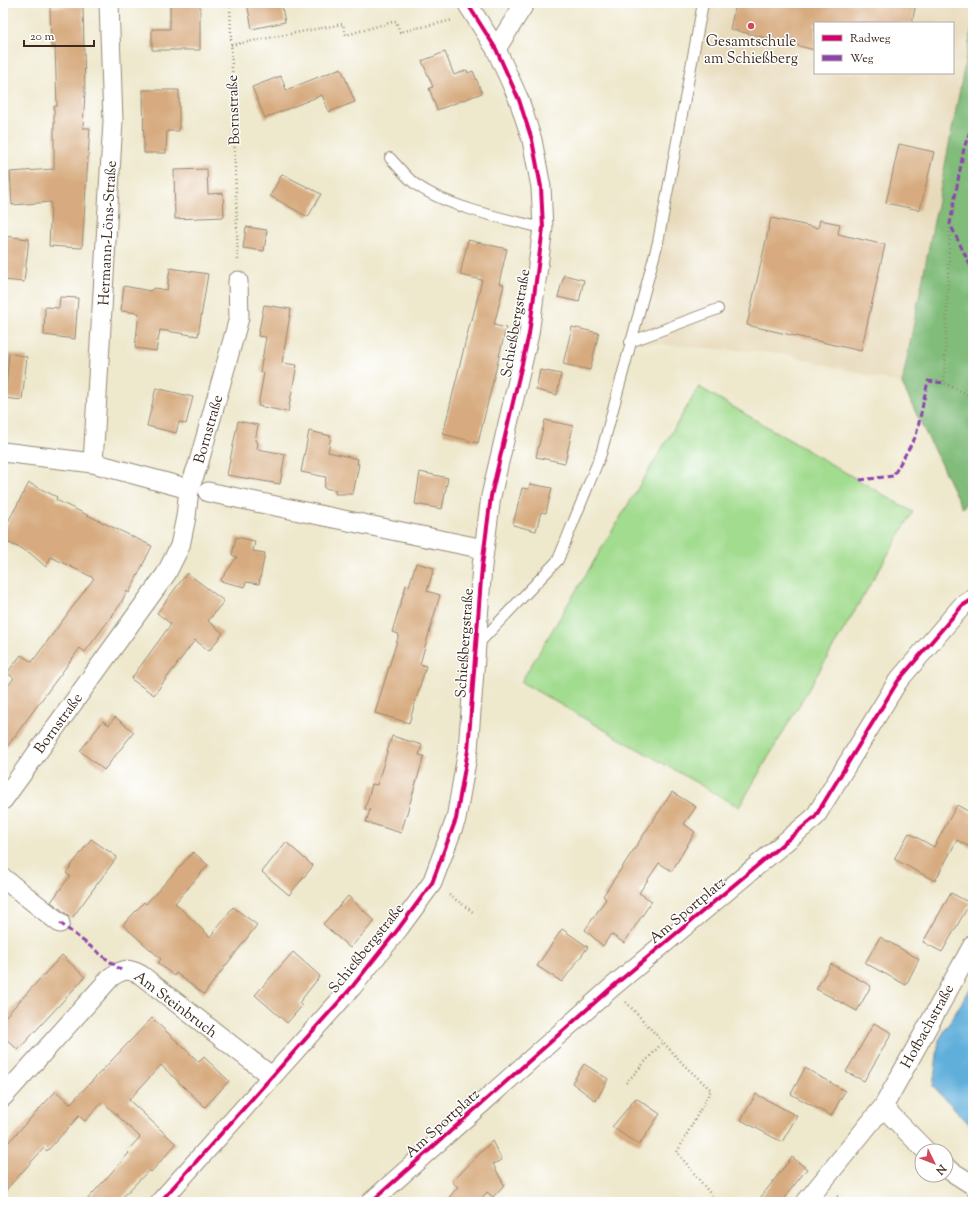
<svg xmlns="http://www.w3.org/2000/svg" width="976" height="1205" viewBox="0 0 976 1205" font-family="'Sorts Mill Goudy',serif">
  <style>
    .built { fill: #e7daba; fill-rule: evenodd }
    .green { fill: #a2dc8f; stroke: #6e8356 }
    .forest { fill: #81bc7a; stroke: #5e734c }
    .water { fill: #61afdb; stroke: #4e6c7c }
    .building { fill: #d7ab7f }
    .lines { fill: none; stroke-linecap: round; stroke-linejoin: round }
    .service-casing { stroke: #948975; stroke-width: 12 }
    .minor-casing { stroke: #948975; stroke-width: 21 }
    .path { stroke: #948975; stroke-width: 2.5; stroke-dasharray: 1 3; stroke-linecap: butt }
    .service { stroke: #fff; stroke-width: 10 }
    .minor { stroke: #fff; stroke-width: 19 }
    .quiet { stroke: #8e44ad; stroke-width: 3; stroke-dasharray: 6 3; stroke-linecap: butt }
    .cycleway-casing { stroke: #fff; stroke-width: 6 }
    .cycleway { stroke: #d6006c; stroke-width: 4 }
    .poi-dot { fill: #d1495b; stroke: #fff; stroke-width: 1.5 }
    .labels { text-anchor: middle; stroke-width: 3; stroke-linejoin: round; paint-order: stroke }
    .poi-label { font-size: 15px; fill: #3b2a1e; stroke: #fff }
    .street-label { font-size: 15px; fill: #3b2a1e; stroke: #fff }
  </style>
  <rect width="100%" height="100%" fill="#fff"/>
  <filter id="ink" filterUnits="userSpaceOnUse"><feTurbulence type="fractalNoise" baseFrequency=".025" numOctaves="2"/><feDisplacementMap in="SourceGraphic" scale="8" xChannelSelector="R" yChannelSelector="G"/><feConvolveMatrix kernelMatrix="1 2 1 2 8 2 1 2 1" color-interpolation-filters="sRGB"/></filter>
  <filter id="wash" filterUnits="userSpaceOnUse"><feTurbulence type="fractalNoise" baseFrequency=".012" numOctaves="4" result="noise"/><feDisplacementMap in="SourceGraphic" scale="16" xChannelSelector="R" yChannelSelector="G"/><feGaussianBlur stdDeviation="0.9" result="paint"/><feColorMatrix in="noise" values="0 0 0 0 0 0 0 0 0 0 0 0 0 0 0 0 0 1.4 0 .05"/><feComposite in="paint" operator="in"/></filter>
  <g filter="url(#wash)">
    <rect width="100%" height="100%" fill="#eee8cc"/>
    <path class="built" d="M703,3H973V23L902,384L783,354L630,342L658,242ZM815,23H953V73H815Z"/>
    <path class="green" d="M699,387L913,512L739,807L521,682Z"/>
    <path class="forest" d="M973,23V498L962,508L902,384Z"/>
    <path class="water" d="M973,984V1128L933,1086L939,1040Z"/>
    <g id="blocks">
      <path class="building" d="M170,3H200V50H152V29H170Z
        M247,3H281L285,22L252,29Z
        M736,3H916L912,23H815V50L730,29Z
        M83,6L85,93L83,128H90L82,248L49,246L51,202L12,205L10,172L54,169V106H57L55,46H51L50,7Z
        M445,52L454,75L467,70L468,73L473,71L482,93L437,110L429,88L433,87L422,61Z
        M341,68L355,102L329,112L322,95L265,118L252,87L281,76L286,90Z
        M143,90H179V131H167L166,153H144Z
        M899,144L934,152L920,210L886,203Z
        M207,169L208,194L223,193L224,217L175,219L174,170Z
        M282,174L321,194L308,217L270,196Z
        M771,218L818,228L820,220L840,224L838,234L885,245L861,351L747,325Z
        M246,227L267,230L264,251L243,248Z
        M3,236L29,239L24,282L3,280Z
        M468,240L507,249L499,283L504,285L494,325L506,328L478,443L443,434L471,319L472,320L482,280L460,275Z
        M170,268L208,274L198,336L160,330L156,351L135,348L139,313L121,311L124,286L150,291L154,288L167,290Z
        M564,275L584,280L579,302L558,297Z
        M60,297L78,298L75,339L44,335L45,307L59,308Z
        M264,305L291,309L282,363L297,365L288,412L258,406L264,373L260,372L266,337L258,336Z
        M572,327L599,333L590,370L563,364Z
        M9,353L27,357L22,400L5,398Z
        M540,370L561,374L557,395L536,390Z
        M156,388L193,397L186,424L179,422L176,433L147,426Z
        M545,420L573,426L565,463L536,457Z
        M238,421L258,425L255,441L258,442L257,449L285,454L280,484L227,475Z
        M309,431L331,436L328,452L358,459L357,464H359L353,494H335L336,490L324,488L326,477L301,472Z
        M420,472L448,478L442,509L415,504Z
        M29,483L57,497L56,500L152,546L129,593L127,591L120,605L85,652L80,648L3,752V692L14,678L7,673L21,655L32,662L94,578L51,557L46,567L30,553L3,540V531Z
        M530,484L552,488L546,513L541,512L536,531L513,525L522,488L529,489Z
        M236,537L255,541L253,551L265,553L259,584L246,582L245,587L220,581L237,557L232,555Z
        M416,563L434,568L427,591L440,595L420,664L426,666L409,723L375,713L399,634L392,632L406,585L409,586Z
        M187,573L224,601L208,621L223,633L209,651L195,640L154,695L131,679L171,624L157,613Z
        M115,717L134,732L104,770L80,751L103,721L109,725Z
        M392,736L422,745L419,755L424,756L401,833L366,822L370,810L365,809L372,784L377,785Z
        M672,792L696,807L684,824L695,832L672,871L659,863L639,893L652,901L624,943L611,934L603,946L585,930L606,899L603,896Z
        M957,805L973,814V849L957,840L935,881L894,859L909,833L934,847Z
        M91,839L117,857L72,918L51,902L70,876L66,873Z
        M286,842L313,866L289,895L262,872Z
        M193,852L208,865L175,903L210,937L233,907L257,925L204,994L176,973L174,976L158,963L161,959L123,925L144,902L146,904Z
        M951,893L970,903L942,952L923,942Z
        M348,896L375,921L350,948L323,924Z
        M562,929L588,947L562,982L537,966Z
        M880,937L919,959L906,985L865,963Z
        M293,952L320,976L299,1003L302,1006L287,1023L255,995Z
        M62,955L85,977L18,1050L3,1036V1019Z
        M831,964L871,986L857,1011L816,989Z
        M152,1018L199,1062L204,1057L229,1081L205,1107L161,1065L129,1100L176,1144L151,1172L149,1170L118,1202H85L129,1153L127,1151L140,1137L103,1102L85,1121L79,1116L47,1151L44,1148L3,1193V1148L56,1091L70,1104Z
        M874,1023L892,1033L864,1081L846,1072Z
        M584,1064L608,1079L596,1101L572,1083Z
        M805,1068L845,1091L831,1116L791,1094Z
        M756,1094L797,1116L782,1142L741,1120Z
        M636,1098L660,1114L639,1145L612,1127Z
        M492,1141L502,1160L493,1164L504,1185L493,1197L487,1192L479,1202H445L458,1187L452,1182Z
        M792,1157L807,1169L781,1202H757Z"/>
    </g>
  </g>
  <g filter="url(#ink)">
    <use href="#blocks" fill-opacity="0" stroke="#948975" stroke-width="1"/>
    <g class="lines">
      <defs>
        <path id="service" d="M390,158C399,167 408,180 418,186C451,208 505,219 543,228
          M630,342L718,309
          M478,644L558,560L601,454L658,242L703,3"/>
        <path id="minor" d="M496,49L525,3
          M3,452L93,463L189,489
          M93,463L113,121L109,3
          M208,492L484,549
          M3,800L166,574L180,546L186,517L189,489L198,465L239,318L238,281
          M3,878L60,923
          M3,1097L111,977C123,969 128,968 141,975L271,1076
          M926,1151L883,1107L973,945
          M946,1168L973,1185
          M160,1202L352,987L399,928L432,883L456,819L468,750L482,566L491,496L529,334L543,228L541,187L532,140L519,100L496,49L467,3
          M371,1202L611,988L815,817L898,681L962,606L973,599
          M806,1202L883,1107"/>
      </defs>
      <use href="#service" class="service-casing"/>
      <use href="#minor" class="minor-casing"/>
      <path class="path" d="M230,3L238,261
        M231,45L343,24L346,35L396,21L400,32L453,20
        M950,224L944,383L973,397
        M449,895L473,912
        M626,1002L684,1065L711,1090L677,1152L717,1202
        M626,1083L662,1043
        M837,1196L844,1202"/>
      <use href="#service" class="service"/>
      <use href="#minor" class="minor"/>
      <path class="quiet" d="M973,123L964,148L950,224L973,271
        M860,480L893,476L916,436L928,381L944,383
        M60,923L121,970"/>
      <defs>
        <path id="cycleway" d="M160,1202L352,987L399,928L432,883L456,819L468,750L482,566L491,496L529,334L543,228L541,187L532,140L519,100L496,49L467,3
          M371,1202L611,988L815,817L898,681L962,606L973,599"/>
      </defs>
      <use href="#cycleway" class="cycleway-casing"/>
      <use href="#cycleway" class="cycleway"/>
    </g>
  </g>
  <circle class="poi-dot" cx="751" cy="26" r="4"/>
  <g class="labels">
    <g class="poi-label">
      <text x="751" y="46">Gesamtschule<tspan x="751" dy="17">am Schießberg</tspan></text>
    </g>
    <g class="street-label">
      <text transform="translate(233 110) rotate(-92)" y="5">Bornstraße</text>
      <text transform="translate(107 233) rotate(-87)" y="5">Hermann-Löns-Straße</text>
      <text transform="translate(515 323) rotate(-80)" y="5">Schießbergstraße</text>
      <text transform="translate(208 429) rotate(-74)" y="5">Bornstraße</text>
      <text transform="translate(464 643) rotate(-86)" y="5">Schießbergstraße</text>
      <text transform="translate(58 723) rotate(-54)" y="5">Bornstraße</text>
      <text transform="translate(687 910) rotate(-40)" y="5">Am Sportplatz</text>
      <text transform="translate(366 948) rotate(-51)" y="5">Schießbergstraße</text>
      <text transform="translate(176 1004) rotate(37)" y="5">Am Steinbruch</text>
      <text transform="translate(927 1026) rotate(-61)" y="5">Hofbachstraße</text>
      <text transform="translate(442 1123) rotate(-42)" y="5">Am Sportplatz</text>
    </g>
  </g>
  <rect width="976" height="1205" fill="none" stroke="#fff" stroke-width="16"/>
  <rect x="814" y="22" width="140" height="52" fill="#ffffff" stroke="#b1aaa5"/>
  <rect x="822" y="35" width="20" height="6" fill="#d6006c" stroke="#b1aaa5"/>
  <text x="850" y="42" font-size="12" fill="#3b2a1e">Radweg</text>
  <rect x="822" y="55" width="20" height="6" fill="#8e44ad" stroke="#b1aaa5"/>
  <text x="850" y="62" font-size="12" fill="#3b2a1e">Weg</text>
  <g transform="translate(934 1163) rotate(133)"><circle r="19" fill="#ffffff" stroke="#b1aaa5"/>
  <path d="M0-3L7 15L0 10L-7 15Z" fill="#d1495b"/>
  <text y="-6" font-size="11" font-weight="bold" text-anchor="middle" fill="#3b2a1e">N</text>
  </g>
  <path d="M24 40v6h70v-6" fill="none" stroke="#3b2a1e" stroke-width="2"/>
  <text x="30" y="40" font-size="12" fill="#3b2a1e" stroke="#ffffff" stroke-width="3" paint-order="stroke">20 m</text>
</svg>
